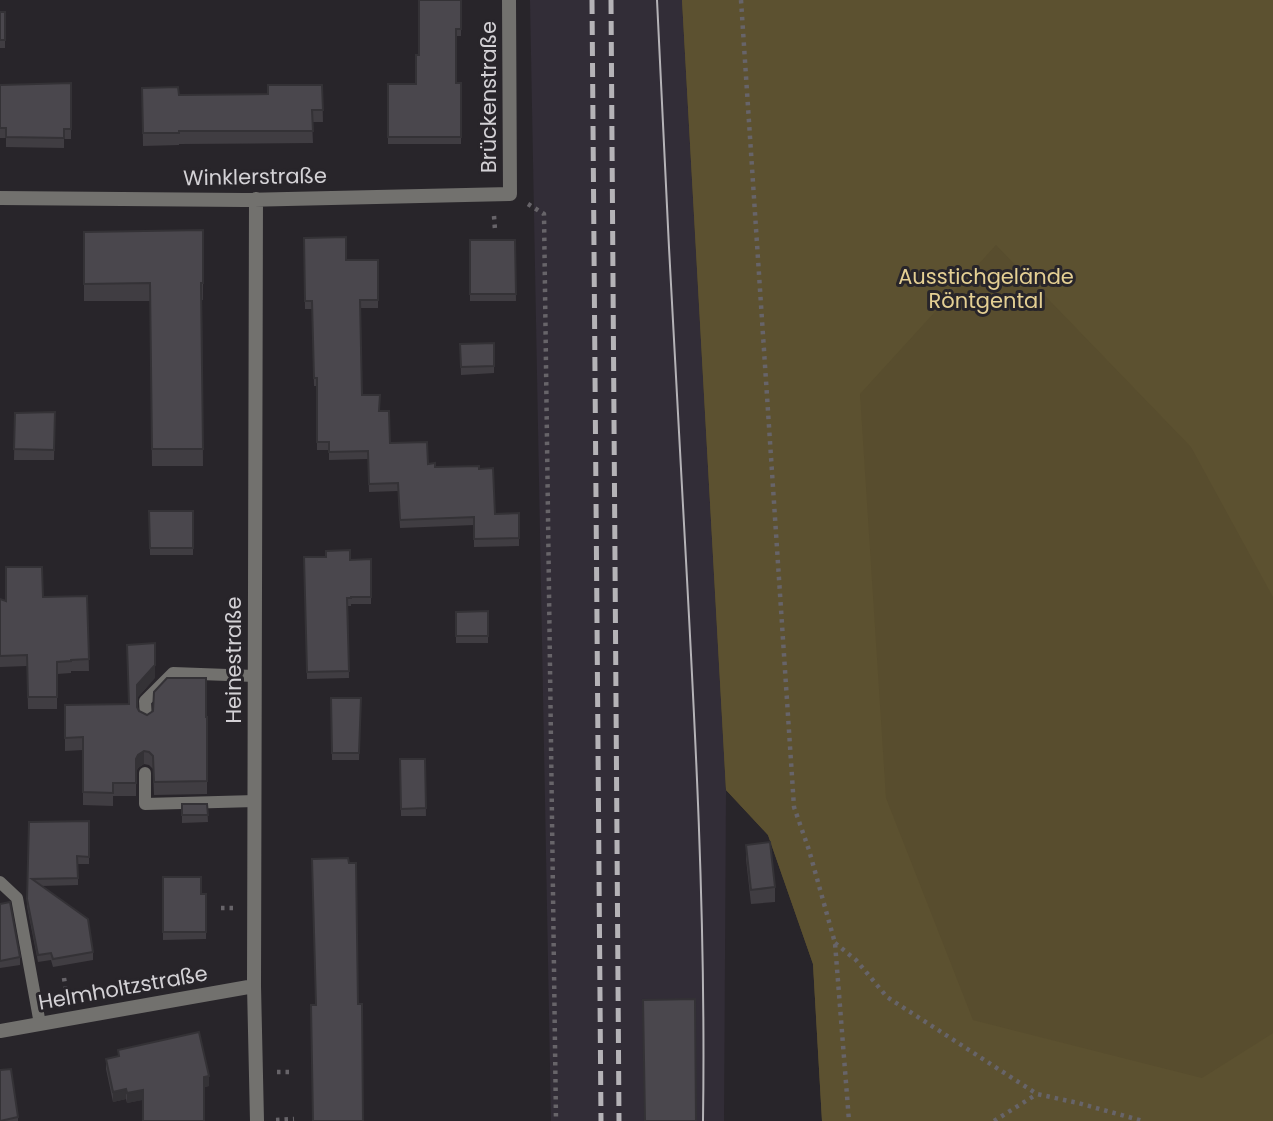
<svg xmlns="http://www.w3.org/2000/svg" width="1273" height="1121" viewBox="0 0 1273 1121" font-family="Poppins,sans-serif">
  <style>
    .built { fill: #322d37 }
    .green { fill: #584d2e }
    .forest { fill: #5c5130 }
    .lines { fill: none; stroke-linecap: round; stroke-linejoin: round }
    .path { stroke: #676469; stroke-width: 4.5; stroke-dasharray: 3.5 5; stroke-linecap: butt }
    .service { stroke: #72716e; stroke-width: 12 }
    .minor { stroke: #72716e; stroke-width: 14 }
    .tram { stroke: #b5b3b7; stroke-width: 2 }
    .rail { stroke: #b5b3b7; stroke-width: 5; stroke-dasharray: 14 7; stroke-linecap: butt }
    .wall { fill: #403d42 }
    .shaded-wall { fill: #343236 }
    .building { fill: #4a474d; stroke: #343236; stroke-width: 2 }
    .labels { text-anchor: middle; stroke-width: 6; stroke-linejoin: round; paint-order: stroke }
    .street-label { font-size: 21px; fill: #d3d1d5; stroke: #28252a }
    .park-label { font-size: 21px; fill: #e4cf93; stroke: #28252a }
  </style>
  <rect width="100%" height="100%" fill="#28252a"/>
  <path class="built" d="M530,0H682L726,790L724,1121H551Z"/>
  <path class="green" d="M682,0H1273V1121H822L813,964L768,835L726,790Z"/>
  <path class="forest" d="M682,0H1273V597L1191,447L996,245L860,394L886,798L973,1020L1202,1078L1273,1033V1121H822L813,964L768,835L726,790Z"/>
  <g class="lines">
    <path class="path" d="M741,0L794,807L809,850L835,943L849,1121
      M528,204L544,214L556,1121
      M494,216L495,230
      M221,908H233
      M835,943L856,960L887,997L1037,1094L1078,1103L1143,1121
      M64,978L67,997
      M277,1072H294
      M276,1120L294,1119
      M994,1121L1037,1094"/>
    <path class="service" d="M146,719L145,701L173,673L255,676
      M145,773V804L255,801
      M0,882L17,898L40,1024"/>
    <path class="minor" d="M0,198L244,200L510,194L509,0
      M256,199L254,986L257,1121
      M0,1031L254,986"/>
    <path class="tram" d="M657,0C665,175 674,349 684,524C695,723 706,922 703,1121"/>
    <path class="rail" d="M592,0L601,1121
      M611,0L619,1121"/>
  </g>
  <path class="wall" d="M461,0V36H456V83H461V144H388V84H416L419,55Z
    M0,12H5V48H0Z
    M71,83V139H64V148L6,147V138H0V85Z
    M322,85L323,122H312L313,143L179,144V145L143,146L142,88L179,95L268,94Z
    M203,230V300H202L203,466H152L150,301H84V232Z
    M304,238L346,260H378V308H360L362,395L380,411L390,443L428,464L435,467L495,514L519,513V546L474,547V525L400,528L398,491L369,492L368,459L329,460V450H317V386H314L312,309H305Z
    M470,240H515L516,301H470Z
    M494,343V373L461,375L460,344Z
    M55,412L54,460H14L15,413Z
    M149,511H193V555H150Z
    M304,557L350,560L371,559V604H351V606H348L349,678L307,679Z
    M87,596L89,671H71V673L57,674V709H28L27,666L0,667V599L6,601L43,597Z
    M488,611V643H456V612Z
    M155,678L137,698V707L139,711L147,715L207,717V794L154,795L153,769L149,765L144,764L138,768L136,772V796H113V806L83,805V750L65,751V705L129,704Z
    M331,698H361L359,760H332Z
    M400,759H425L426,816H401Z
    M182,804H207L208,822L182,823Z
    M89,821V864H78V885L42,886L93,952V960L53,967L51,960L38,962L27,906L29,822Z
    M746,845L775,887V902L751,904L746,859Z
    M163,877L201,894H206V939L163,940Z
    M0,904L20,957V965L0,968Z
    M118,1050L209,1086L127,1103L126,1099L113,1102L106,1069V1059L118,1056Z
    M0,1070L18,1117V1121H0Z"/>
  <path class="shaded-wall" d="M155,665V678L137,698V685Z
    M144,751V764L138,768L136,772V759L138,755Z
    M209,1076V1086L204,1087V1077Z
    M126,1089V1099L113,1102V1092Z
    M143,1090V1100L127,1103V1093Z"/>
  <path class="building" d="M419,0H461V29H456V83H461V137H388V84H416V55H419Z
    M0,12H5V40H0Z
    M71,83V129H64V138L6,137V128H0V85Z
    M268,85H322L323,110H312L313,131H179V133H143L142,88L178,87L179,95L268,94Z
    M203,230V283H201L203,449H152L150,283L84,284V232Z
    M346,237V260H378V300H360L362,395H380L379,411H389L390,443L427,442L428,464L435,463V467L479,466V469L493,468L495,514L519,513V538L474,539V517L400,520L398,483L369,484L368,451L329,452V442H317V378H314L312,301H305L304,238Z
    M470,240H515L516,294H470Z
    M494,343V366L461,367L460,344Z
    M55,412L54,450L14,449L15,413Z
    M149,511H193V548H150Z
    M350,550V560L371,559V597H351V598H347L349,671L307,672L304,557H326V551Z
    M6,567H42L43,597L87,596L89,659L71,660V661L57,662V697H28L27,655L0,656V599L6,601Z
    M488,611V636H456V612Z
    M155,643V665L137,685V707L139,711L147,715L153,711L154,692L167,678H206V717H207V781L154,782L153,756L149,752L144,751L138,755L136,759V783H113V793L83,792V737L65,738V705L129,704L127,645Z
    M331,698H361L359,753H332Z
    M400,759H425L426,808L401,809Z
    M182,804H207L208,815H182Z
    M89,821V857L77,856L78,878L32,879L88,919L93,952L53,959L51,953L38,955L27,899L29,822Z
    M770,842L775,887L751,890L746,845Z
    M348,858L349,863H356L358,1004H362L363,1121H313L311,1005H316L312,859Z
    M163,877H201V894H206V932H163Z
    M10,902L20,957L0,961V904Z
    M695,999L696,1121H645L643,1000Z
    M199,1032L209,1076L204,1077V1121H143V1090L127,1093L126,1089L113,1092L106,1059L119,1056L118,1050Z
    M11,1069L18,1117L0,1121V1070Z"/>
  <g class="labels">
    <g class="street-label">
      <text transform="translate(489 97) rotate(-90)" y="7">Brückenstraße</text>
      <text transform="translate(255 177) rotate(-1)" y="7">Winklerstraße</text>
      <text transform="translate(234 660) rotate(-90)" y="7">Heinestraße</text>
      <text transform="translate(123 988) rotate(-10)" y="7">Helmholtzstraße</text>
    </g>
    <g class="park-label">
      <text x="986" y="284">Ausstichgelände<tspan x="986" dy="24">Röntgental</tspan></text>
    </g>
  </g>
</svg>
